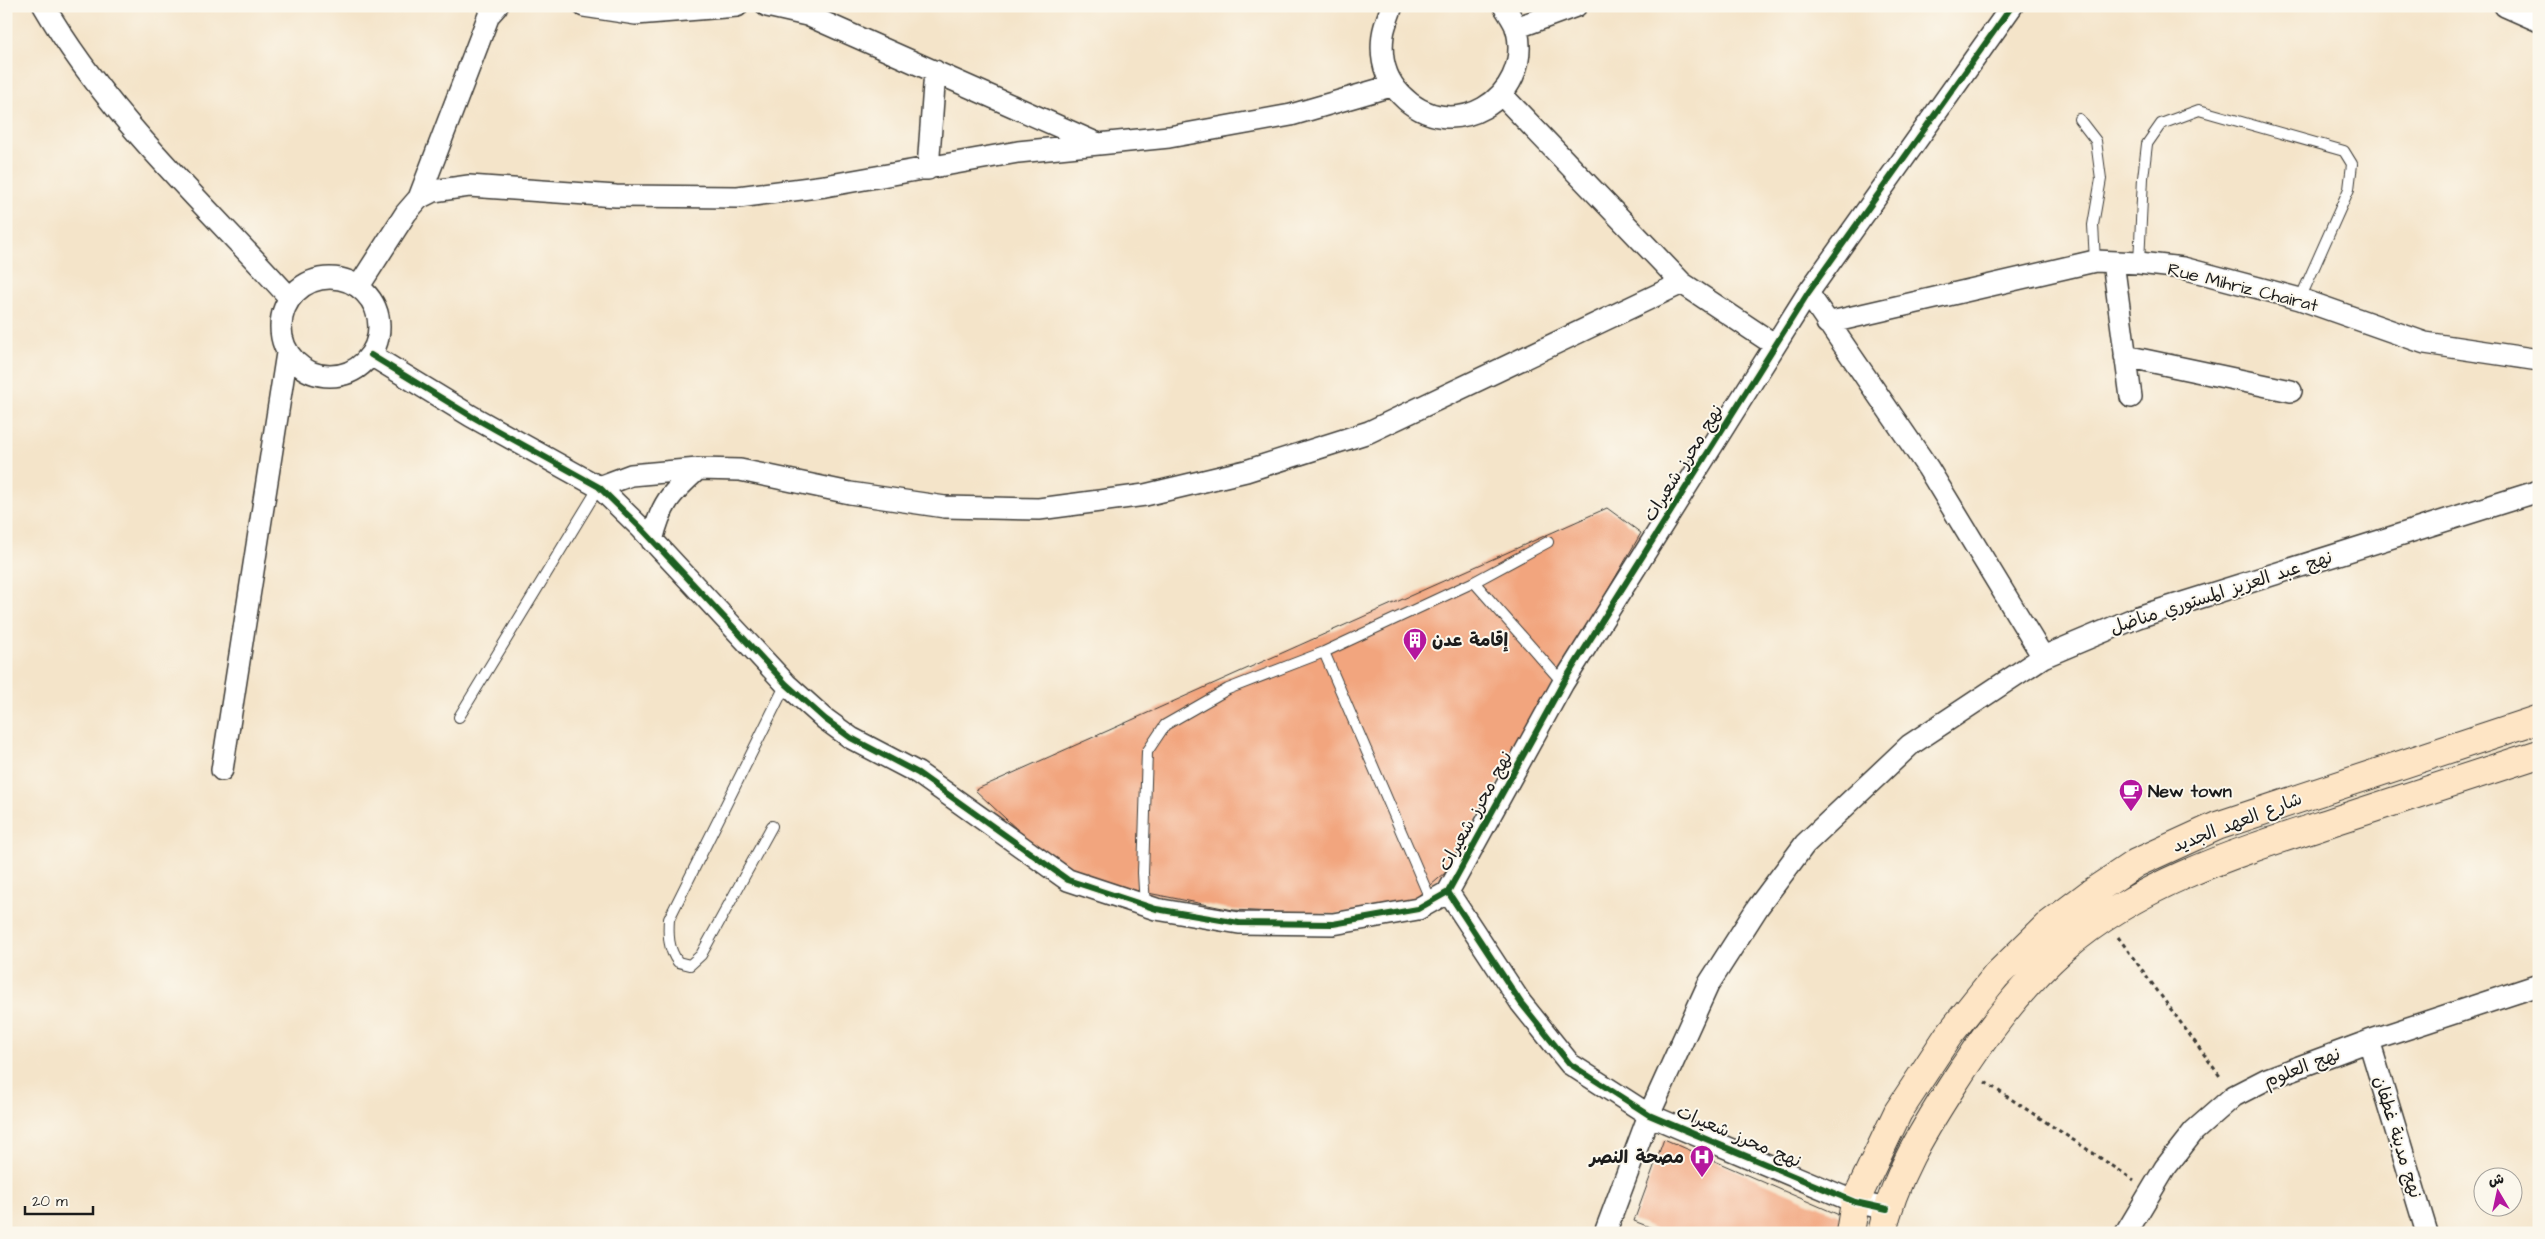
<svg xmlns="http://www.w3.org/2000/svg" width="2545" height="1239" viewBox="0 0 2545 1239" font-family="'Architects Daughter','Playpen Sans Arabic',sans-serif">
  <style>
    .building { fill: #f2a57e }
    .lines { fill: none; stroke-linecap: round; stroke-linejoin: round }
    .service-casing { stroke: #3c3a36; stroke-width: 12 }
    .minor-casing { stroke: #3c3a36; stroke-width: 24 }
    .secondary-casing { stroke: #3c3a36; stroke-width: 30 }
    .path { stroke: #3c3a36; stroke-width: 3; stroke-dasharray: 4 4; stroke-linecap: butt }
    .service { stroke: #fff; stroke-width: 10 }
    .minor { stroke: #fff; stroke-width: 21 }
    .secondary { stroke: #fee5c5; stroke-width: 28 }
    .cycleway-casing { stroke: #fbf7ec; stroke-width: 9 }
    .cycleway { stroke: #1b5e20; stroke-width: 6 }
    .labels { text-anchor: middle; stroke-width: 4; stroke-linejoin: round; paint-order: stroke }
    .street-label { font-size: 18px; fill: #1c1c1c; stroke: #fbf7ec }
    .poi-label { font-size: 18px; font-weight: bold; fill: #1c1c1c; stroke: #fbf7ec; text-anchor: start }
  </style>
  <rect width="100%" height="100%" fill="#fbf7ec"/>
  <filter id="ink" filterUnits="userSpaceOnUse"><feTurbulence type="fractalNoise" baseFrequency=".02" numOctaves="2"/><feDisplacementMap in="SourceGraphic" scale="10" xChannelSelector="R" yChannelSelector="G"/><feConvolveMatrix kernelMatrix="1 2 1 2 8 2 1 2 1" color-interpolation-filters="sRGB"/></filter>
  <filter id="wash" filterUnits="userSpaceOnUse"><feTurbulence type="fractalNoise" baseFrequency=".0096" numOctaves="4" result="noise"/><feDisplacementMap in="SourceGraphic" scale="20" xChannelSelector="R" yChannelSelector="G"/><feGaussianBlur stdDeviation="1.12" result="paint"/><feColorMatrix in="noise" values="0 0 0 0 0 0 0 0 0 0 0 0 0 0 0 0 0 1.4 0 .05"/><feComposite in="paint" operator="in"/></filter>
  <g filter="url(#wash)">
    <rect width="100%" height="100%" fill="#f4e4c9"/>
    <g id="blocks">
      <path class="building" d="M1607,508L1641,533L1445,873L1409,904L1332,915L1233,910L1068,877L975,790Z
        M1664,1139L1846,1218L1842,1233H1665L1634,1221Z"/>
    </g>
  </g>
  <g filter="url(#ink)">
    <use href="#blocks" fill-opacity="0" stroke="#3c3a36" stroke-width="1"/>
    <g class="lines">
      <defs>
        <path id="service" d="M2079,119L2096,141L2101,179L2093,225L2095,261
          M2139,263L2143,178L2147,144L2161,124L2199,110L2344,151L2352,164L2349,189L2300,299
          M1474,582L1563,683
          M1324,652L1431,901
          M459,717L599,487
          M772,826L701,955L690,965L678,962C668,949 668,934 669,919L786,684
          M1145,906L1143,873L1147,752L1165,725L1228,689L1324,652L1474,582L1548,542"/>
        <path id="minor" d="M44,6C108,116 205,204 289,297
          M584,6L636,14L737,6
          M767,6L807,15L1096,143
          M1392,6C1389,15 1384,26 1383,35C1380,58 1385,79 1401,95C1451,147 1533,99 1517,30C1515,22 1508,13 1504,6
          M2505,6L2539,21
          M1516,28L1576,6
          M1502,95L1682,283L1775,345
          M928,169L935,71
          M419,198L433,191L469,186L616,196L738,197L825,186L1018,152L1169,137L1291,115L1391,86
          M2113,262L2131,397
          M281 327a49 49 0 1 1 98 0a49 49 0 1 1-98 0Z
          M359,286L406,213L419,198L489,15L497,6
          M1808,293L1928,468L2043,657
          M1827,323L2095,261L2139,263L2183,268L2300,299L2425,343L2539,360
          M371,355L471,416L599,487L642,529L786,684L825,719L851,738L918,773L1068,880L1156,909L1239,923L1333,924L1418,909L1448,892
          M2125,356L2291,391
          M599,487L631,475L698,469L740,470L850,493L945,507L1039,509L1145,495L1246,471L1369,432L1682,283
          M652,541C661,504 670,494 698,469
          M222,770L287,353
          M2369,1041L2427,1233
          M1887,1209L1855,1202L1649,1115L1570,1064L1521,1003L1448,892L1563,683L1808,293L2012,6
          M1605,1233L1649,1115L1708,985L1758,907L1805,844L1910,745L2043,657L2138,617L2539,491
          M2126,1233L2165,1168L2194,1131L2234,1096L2267,1079L2369,1041L2539,985"/>
        <path id="secondary" d="M1850,1233L1855,1202L1898,1112L1948,1036L1996,976L2046,927L2091,893L2136,863L2217,826L2539,719
          M1882,1233C1893,1180 1923,1131 1952,1086C1984,1036 2018,989 2063,949C2139,882 2239,852 2334,821C2402,799 2470,777 2539,754"/>
      </defs>
      <use href="#service" class="service-casing"/>
      <use href="#minor" class="minor-casing"/>
      <use href="#secondary" class="secondary-casing"/>
      <path class="path" d="M2118,937L2222,1079
        M1985,1082L2134,1180"/>
      <use href="#service" class="service"/>
      <use href="#minor" class="minor"/>
      <use href="#secondary" class="secondary"/>
      <defs>
        <path id="cycleway" d="M371,355L471,416L599,487L642,529L786,684L825,719L851,738L918,773L1068,880L1156,909L1239,923L1333,924L1418,909L1448,892
          M1887,1209L1855,1202L1649,1115L1570,1064L1521,1003L1448,892L1563,683L1808,293L2012,6"/>
      </defs>
      <use href="#cycleway" class="cycleway-casing"/>
      <use href="#cycleway" class="cycleway"/>
    </g>
  </g>
  <defs>
    <symbol id="building-pin" viewBox="-11 -11 22 30"><path d="M0 17L-7.5 6A9.5 9.5 0 1 1 7.5 6Z" fill="#b5179e" stroke="#fbf7ec"/><path d="M-4-6H4V6H1V3H-1V6H-4ZM-2.5-4.3h1.7v1.8h-1.7ZM.8-4.3h1.7v1.8H.8ZM-2.5-1h1.7V.8h-1.7ZM.8-1h1.7V.8H.8Z" fill="#fff"/></symbol>
    <symbol id="cafe-pin" viewBox="-11 -11 22 30"><path d="M0 17L-7.5 6A9.5 9.5 0 1 1 7.5 6Z" fill="#b5179e" stroke="#fbf7ec"/><path d="M-5.5-4.5H6V0H3Q3 3.5 0 3.5H-2.5Q-5.5 3.5-5.5 0ZM3-3.2v2h1.7v-2ZM-6 4.5H4V6H-6Z" fill="#fff"/></symbol>
    <symbol id="hospital-pin" viewBox="-11 -11 22 30"><path d="M0 17L-7.5 6A9.5 9.5 0 1 1 7.5 6Z" fill="#b5179e" stroke="#fbf7ec"/><path d="M-5-5h3v3.5h4V-5h3V5h-3V1.5h-4V5h-3Z" fill="#fff"/></symbol>
  </defs>
  <g fill-rule="evenodd">
    <use href="#building-pin" x="1401" y="626" width="28" height="38"/>
    <use href="#cafe-pin" x="2117" y="777" width="28" height="38"/>
    <use href="#hospital-pin" x="1688" y="1143" width="28" height="38"/>
  </g>
  <g class="labels">
    <g class="street-label">
      <text transform="translate(2243 287) rotate(14)" y="6">Rue Mihriz Chairat</text>
      <text transform="translate(1683 463) rotate(-58)" y="6">نهج محرز شعيرات</text>
      <text transform="translate(2221 592) rotate(-18)" y="6">نهج عبد العزيز المستوري مناضل</text>
      <text transform="translate(1475 811) rotate(-61)" y="6">نهج محرز شعيرات</text>
      <text transform="translate(2237 822) rotate(-21)" y="6">شارع العهد الجديد</text>
      <text transform="translate(2302 1067) rotate(-21)" y="6">نهج العلوم</text>
      <text transform="translate(1739 1136) rotate(23)" y="6">نهج محرز شعيرات</text>
      <text transform="translate(2398 1137) rotate(73)" y="6">نهج مدينة غطفان</text>
    </g>
    <g class="poi-label">
      <text x="1432" y="646">إقامة عدن</text>
      <text x="2148" y="797">New town</text>
      <text x="1684" y="1163" text-anchor="end">مصحة النصر</text>
    </g>
  </g>
  <rect width="2545" height="1239" fill="none" stroke="#fbf7ec" stroke-width="25"/>
  <g transform="translate(2498 1192) rotate(351)"><circle r="24" fill="#fbf7ec" stroke="#a29f99"/>
  <path d="M0-4L9 19L0 12L-9 19Z" fill="#b5179e"/>
  <text y="-8" font-size="14" font-weight="bold" text-anchor="middle" fill="#1c1c1c">ش</text>
  </g>
  <path d="M25 1206v8h68v-8" fill="none" stroke="#1c1c1c" stroke-width="2.5"/>
  <text x="32" y="1206" font-size="15" fill="#1c1c1c" stroke="#fbf7ec" stroke-width="4" paint-order="stroke">20 m</text>
</svg>
